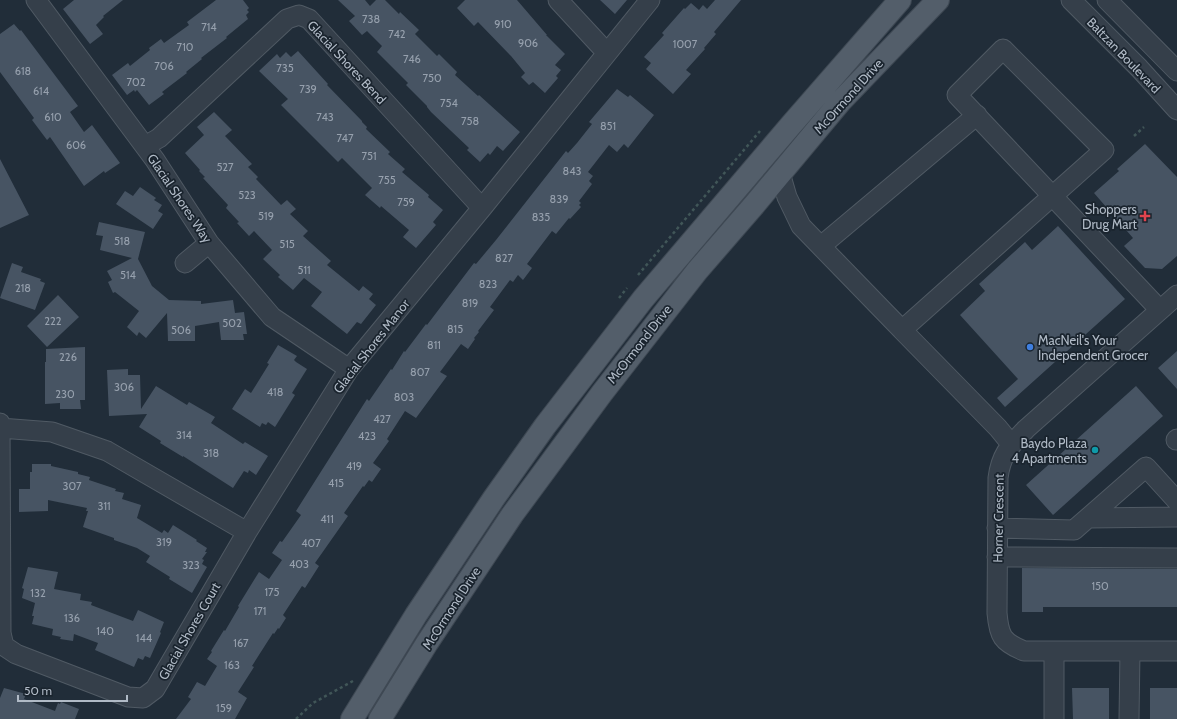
<svg xmlns="http://www.w3.org/2000/svg" width="1177" height="719" viewBox="0 0 1177 719" font-family="Cabin,sans-serif">
  <style>
    .building { fill: #475463 }
    .lines { fill: none; stroke-linecap: round; stroke-linejoin: round }
    .minor-casing { stroke: #505a64; stroke-width: 21 }
    .major-casing { stroke: #3e4853; stroke-width: 24 }
    .path { stroke: #415658; stroke-width: 2.5; stroke-dasharray: 3 3; stroke-linecap: butt }
    .minor { stroke: #353f4a; stroke-width: 19 }
    .major { stroke: #535e6a; stroke-width: 22 }
    .health-dot { fill: #e0444e; stroke: #1a242e; stroke-width: 1.5 }
    .shop-dot { fill: #3f7fe0; stroke: #1a242e; stroke-width: 1.5 }
    .culture-dot { fill: #0f9aa8; stroke: #1a242e; stroke-width: 1.5 }
    .labels { text-anchor: middle; stroke-width: 3.5; stroke-linejoin: round; paint-order: stroke }
    .number-label { font-size: 11px; fill: #96a0ad }
    .street-label { font-size: 13px; fill: #b0bac6; stroke: #1a242e }
    .poi-label { font-size: 13px; fill: #b0bac6; stroke: #1a242e; text-anchor: end }
  </style>
  <rect width="100%" height="100%" fill="#212d39"/>
  <path class="building" d="M74,0H123L103,16L104,17L96,25L103,34L90,44L63,9Z
    M216,0H243L249,8L247,10L249,12L246,15L248,19L226,37L227,38L201,58L202,59L186,72L187,73L162,92L164,94L149,105L137,90L135,92L134,90L127,95L112,75L128,63L130,66L150,50L149,48L161,39L164,43L189,25L187,22Z
    M338,0H365L370,6L376,0H385L399,14L400,12L419,30L415,34L437,56L439,54L457,72L455,75L478,96L479,95L520,132L503,151L497,146L490,155L488,153L480,162L467,150L469,148L431,112L427,107V106L406,85L408,83L377,52L382,46L367,31L362,35L349,21L355,16Z
    M465,0H517L547,35H546L565,54L555,65L561,70L556,76L558,78L545,93L533,82L529,85L521,77L525,73L511,56L478,22L474,26L457,8Z
    M600,0H627L615,14Z
    M715,0H741L714,32L716,34L704,48L705,49L686,70L691,74L673,94L646,69L651,63L644,57L664,35L662,33L684,8L685,9L691,3L699,10L703,5L707,9Z
    M14,24L20,31L21,30L78,106L70,112L84,132L92,125L120,163L105,173L104,171L84,186L50,137L47,140L32,120L34,118L0,72V34Z
    M298,51L328,84L327,85L362,121V122L367,127L366,129L390,152L388,154L405,169L402,172L429,195L428,197L443,210L433,222L436,225L416,248L403,237L409,230L381,206L380,208L365,195L372,188L342,158L338,162L281,105L288,99L259,71L277,54L280,58L286,52L291,57Z
    M617,89L628,97L630,95L654,115L628,148L624,144L617,152L609,145L588,172L593,176L589,181L592,184L579,201L581,203L579,205L581,207L570,219L569,218L556,234L552,231L527,264L532,268L523,280L518,275L513,282L510,280L490,307L494,310L478,331L479,332L474,338L475,339L468,349L461,344L440,372L447,376L416,418L405,411L387,439L389,441L373,463L381,469L372,482L369,480L364,487L363,486L344,513L348,516L315,563L319,566L305,588L302,586L283,615L286,618L279,629L278,628L274,634L273,633L252,666L254,667L238,692L247,698L235,719H176L191,699L188,697L197,682L205,686L217,666L207,659L212,652L211,651L224,630L225,631L239,607L238,606L259,572L269,579L282,560L272,553L280,541L282,542L301,515L296,511L367,399L369,401L391,369L392,370L404,351L405,352L426,324L427,325L474,263L476,264L496,240L566,151L568,153L577,143L592,124L589,122Z
    M214,112L232,130L225,136L252,164L248,167L258,177L256,179L281,205L287,200L296,209L290,214L308,231L303,236L331,261L327,265L359,291L363,286L373,294L369,299L376,305L361,324L357,322L347,334L311,306L322,292L304,278L293,290L278,277L280,275L263,259L272,250L254,231L249,236L237,223L239,222L226,208L228,205L203,178L205,177L199,171L200,170L185,153L204,135L197,127Z
    M1145,144L1177,177V256L1162,269L1145,268L1124,246L1133,238L1094,193L1119,171L1117,169Z
    M0,159L29,215L0,228Z
    M140,187L156,198L154,200L162,205L158,211L163,214L153,229L116,204L125,191L133,196Z
    M99,222L145,232L138,259L152,286L169,300L201,301V304L233,300L235,313L244,312L247,334H243L244,340H221L219,322L195,326V341H168L167,313L146,338L139,332L137,336L127,327L139,311L115,292L113,293L108,282L112,280L107,271L132,258L100,250L103,236L96,235Z
    M1058,226L1125,299L1005,407L997,398L1018,379L960,315L985,291L979,284L1025,242L1032,250Z
    M12,263L23,267L21,272L41,279L40,281L45,283L35,310L0,298Z
    M58,295L79,317L47,347L27,326Z
    M278,345L297,356L294,360L296,362L307,369L292,393L295,395L275,427L268,422L266,425L262,423L260,427L232,409L245,389L251,393L269,364L267,363Z
    M85,347V400H80L81,409H60V403L45,404V362H46V349Z
    M1177,351V389L1158,368Z
    M128,369V375H140L141,409L156,386L187,405L189,402L215,417L211,423L243,444L245,442L268,456L256,475L249,470L248,473L244,471L233,488L183,456V457L160,443L161,441L139,427L147,414L109,416L107,370Z
    M1136,386L1163,416L1053,515L1026,485Z
    M32,464H51V466L78,472V474L90,477L89,480L116,489L115,491L124,493L122,499L141,505L137,518L162,533L164,530L168,533L173,525L197,540L196,541L207,548L205,552H207L202,559L204,560L202,564L207,567L192,593L169,579L170,577L146,562L150,556L137,548L114,540V538L83,527L88,511H86L87,508L48,500V511L19,512V489H30V472H32Z
    M28,567L58,572L54,589L81,594L80,600L92,602L91,605L133,621L138,610L164,622L160,632L161,633L150,658L145,656L143,660L138,658L134,667L95,650L98,643L74,634L73,641L60,639L61,637L52,635L53,629L32,624L34,616H32L35,603L22,598L24,589L22,588Z
    M1022,568L1177,569V607H1043V612H1022Z
    M4,688L26,694L24,699L55,711L58,703L60,704L61,702L79,709L75,719H0V698Z
    M1072,688H1109V719H1073Z
    M1150,688H1177V719H1150Z"/>
  <g class="lines">
    <defs>
      <path id="minor" d="M36,0L155,160L209,243L272,317L349,369
        M558,0L607,53
        M1071,0L1139,68L1177,110
        M1107,0L1177,71
        M145,146L159,138L287,19L299,15L309,19L482,208
        M780,173L787,197L801,226L902,330
        M821,246L977,115
        M185,263L209,243
        M1177,295L1026,429C1010,446 1001,454 998,478L997,613C999,636 1002,642 1024,651H1177
        M0,423L1,633L4,646L16,654L128,697L143,698L155,689L247,532L349,369L482,208L650,0
        M0,428L52,432L107,451L247,532
        M1176,440L1177,439
        M1011,444L998,428L902,330L1104,150L1003,49L957,95L1160,310
        M1088,518L1177,517
        M997,528L1074,530L1146,467L1177,501
        M997,557L1177,558
        M1054,719V651
        M1129,719L1130,651"/>
      <path id="major" d="M352,719L416,615L494,498L545,426L643,299L791,125L900,0
        M380,719L427,643L512,515L602,393L697,271L755,204L840,102L938,0"/>
    </defs>
    <use href="#minor" class="minor-casing"/>
    <use href="#major" class="major-casing"/>
    <path class="path" d="M1134,136L1144,127
      M638,275L760,131
      M619,298L627,288
      M296,719L313,703L353,681"/>
    <use href="#minor" class="minor"/>
    <use href="#major" class="major"/>
  </g>
  <path class="health-dot" d="M1143 210h4v4h4v4h-4v4h-4v-4h-4v-4h4z"/>
  <circle class="shop-dot" cx="1030" cy="347" r="4"/>
  <circle class="culture-dot" cx="1095" cy="450" r="4"/>
  <g class="labels">
    <g class="number-label">
      <text x="371" y="23">738</text>
      <text x="503" y="28">910</text>
      <text x="209" y="31">714</text>
      <text x="397" y="38">742</text>
      <text x="528" y="47">906</text>
      <text x="685" y="48">1007</text>
      <text x="185" y="51">710</text>
      <text x="412" y="63">746</text>
      <text x="164" y="70">706</text>
      <text x="285" y="72">735</text>
      <text x="23" y="75">618</text>
      <text x="432" y="82">750</text>
      <text x="136" y="86">702</text>
      <text x="308" y="93">739</text>
      <text x="41" y="95">614</text>
      <text x="449" y="107">754</text>
      <text x="53" y="121">610</text>
      <text x="325" y="121">743</text>
      <text x="470" y="125">758</text>
      <text x="608" y="130">851</text>
      <text x="345" y="142">747</text>
      <text x="76" y="149">606</text>
      <text x="369" y="160">751</text>
      <text x="225" y="171">527</text>
      <text x="572" y="175">843</text>
      <text x="387" y="184">755</text>
      <text x="247" y="199">523</text>
      <text x="559" y="203">839</text>
      <text x="406" y="206">759</text>
      <text x="266" y="220">519</text>
      <text x="541" y="221">835</text>
      <text x="122" y="245">518</text>
      <text x="287" y="248">515</text>
      <text x="504" y="262">827</text>
      <text x="304" y="274">511</text>
      <text x="128" y="279">514</text>
      <text x="488" y="288">823</text>
      <text x="23" y="292">218</text>
      <text x="470" y="307">819</text>
      <text x="53" y="325">222</text>
      <text x="232" y="327">502</text>
      <text x="455" y="333">815</text>
      <text x="181" y="334">506</text>
      <text x="434" y="349">811</text>
      <text x="68" y="361">226</text>
      <text x="420" y="376">807</text>
      <text x="124" y="391">306</text>
      <text x="275" y="396">418</text>
      <text x="65" y="398">230</text>
      <text x="404" y="401">803</text>
      <text x="382" y="423">427</text>
      <text x="184" y="439">314</text>
      <text x="367" y="440">423</text>
      <text x="211" y="457">318</text>
      <text x="354" y="470">419</text>
      <text x="336" y="487">415</text>
      <text x="72" y="490">307</text>
      <text x="104" y="510">311</text>
      <text x="327" y="523">411</text>
      <text x="164" y="546">319</text>
      <text x="311" y="547">407</text>
      <text x="299" y="568">403</text>
      <text x="191" y="569">323</text>
      <text x="1100" y="590">150</text>
      <text x="272" y="596">175</text>
      <text x="38" y="597">132</text>
      <text x="260" y="615">171</text>
      <text x="72" y="622">136</text>
      <text x="105" y="635">140</text>
      <text x="144" y="642">144</text>
      <text x="241" y="647">167</text>
      <text x="232" y="669">163</text>
      <text x="224" y="712">159</text>
    </g>
    <g class="street-label">
      <text transform="translate(1124 55) rotate(46)" y="5">Baltzan Boulevard</text>
      <text transform="translate(347 62) rotate(47)" y="5">Glacial Shores Bend</text>
      <text transform="translate(848 96) rotate(-48)" y="5">McOrmond Drive</text>
      <text transform="translate(180 198) rotate(56)" y="5">Glacial Shores Way</text>
      <text transform="translate(639 344) rotate(-52)" y="5">McOrmond Drive</text>
      <text transform="translate(371 346) rotate(-52)" y="5">Glacial Shores Manor</text>
      <text transform="translate(998 518) rotate(-89)" y="5">Horner Crescent</text>
      <text transform="translate(451 608) rotate(-57)" y="5">McOrmond Drive</text>
      <text transform="translate(189 631) rotate(-60)" y="5">Glacial Shores Court</text>
    </g>
    <g class="poi-label">
      <text x="1137" y="214">Shoppers<tspan x="1137" dy="15">Drug Mart</tspan></text>
      <text x="1038" y="345" text-anchor="start">MacNeil's Your<tspan x="1038" dy="15">Independent Grocer</tspan></text>
      <text x="1087" y="448">Baydo Plaza<tspan x="1087" dy="15">4 Apartments</tspan></text>
    </g>
  </g>
  <path d="M18 695v6h109v-6" fill="none" stroke="#b0bac6" stroke-width="2"/>
  <text x="24" y="695" font-size="12" fill="#b0bac6" stroke="#1a242e" stroke-width="3" paint-order="stroke">50 m</text>
</svg>
